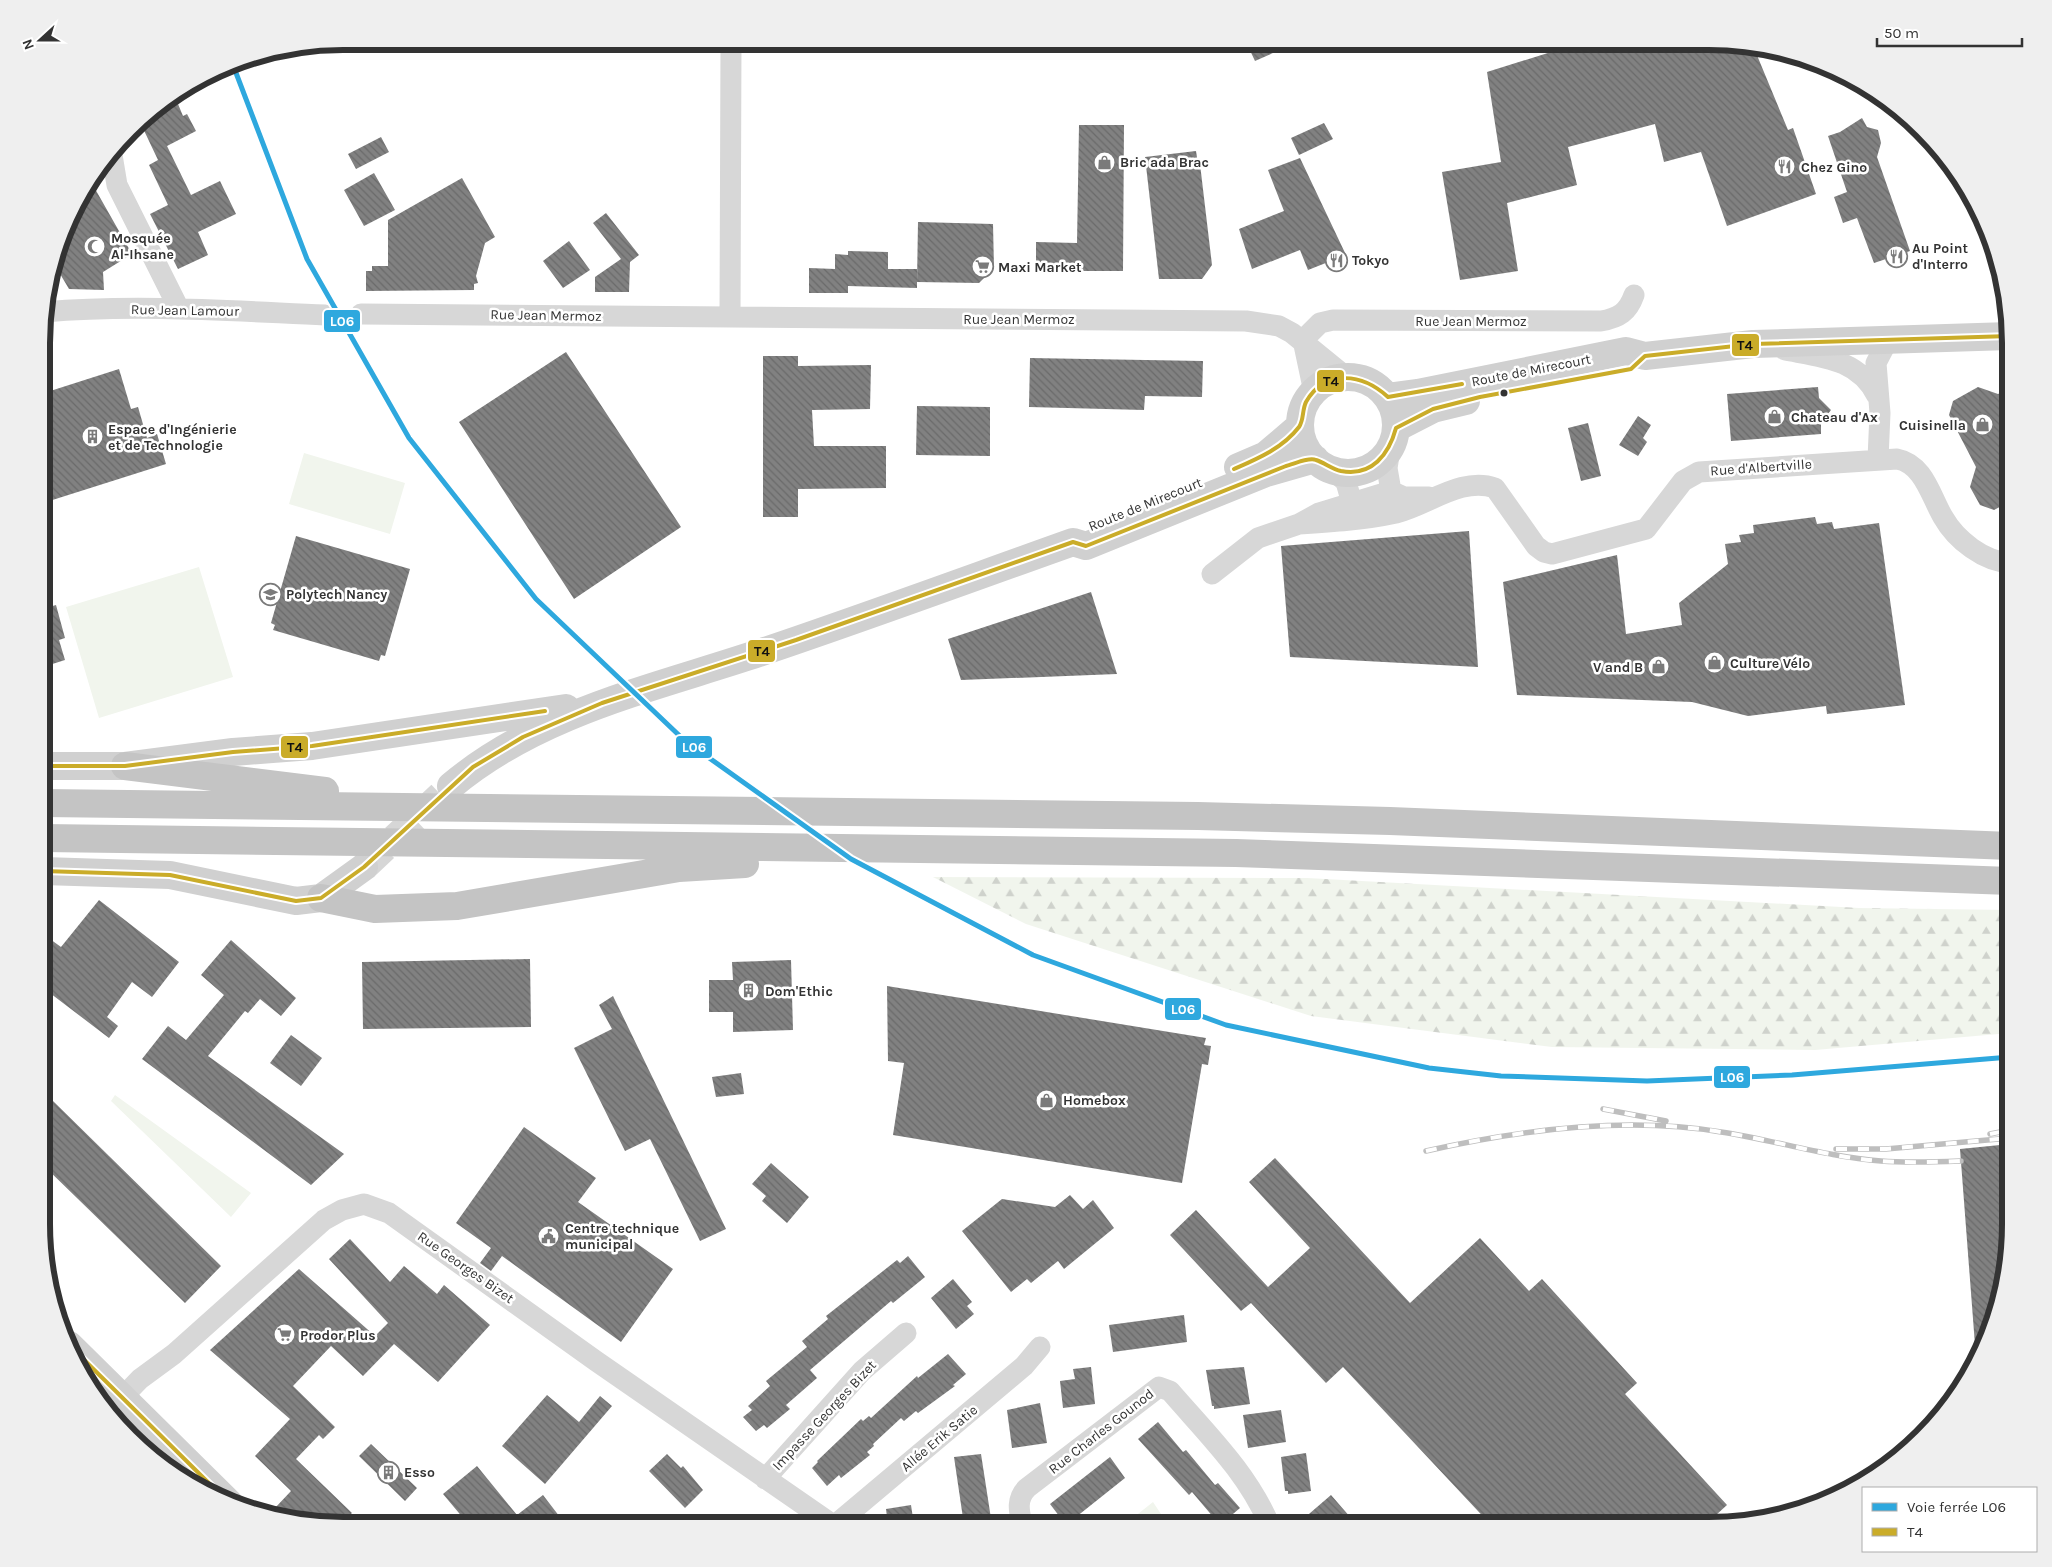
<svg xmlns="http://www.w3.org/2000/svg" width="2052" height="1567" viewBox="0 0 2052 1567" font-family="Karla,sans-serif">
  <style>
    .green { fill: #f1f5ed }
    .forest { fill: url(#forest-firs) }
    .building { fill: url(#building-back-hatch) }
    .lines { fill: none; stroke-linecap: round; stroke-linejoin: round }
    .secondary-tunnel { stroke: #d6d6d6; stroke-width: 28; stroke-dasharray: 28 14; stroke-linecap: butt }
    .minor { stroke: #d7d7d7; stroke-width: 21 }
    .secondary { stroke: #d0d0d0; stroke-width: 28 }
    .motorway { stroke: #c4c4c4; stroke-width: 28 }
    .rail-casing { stroke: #bebebe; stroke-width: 5.5 }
    .rail { stroke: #fff; stroke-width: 4; stroke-dasharray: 11; stroke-linecap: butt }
    .bus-1-casing { stroke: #fff; stroke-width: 8 }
    .bus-1 { stroke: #caac29; stroke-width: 4 }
    .rail-1-casing { stroke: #fff; stroke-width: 9 }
    .rail-1 { stroke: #2ea8de; stroke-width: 5 }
    .bus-dot { fill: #333; stroke: #fff; stroke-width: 2 }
    .labels { text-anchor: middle; stroke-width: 5; stroke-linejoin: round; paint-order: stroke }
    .poi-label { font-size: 14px; font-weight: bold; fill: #333; stroke: #fff; text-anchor: start }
    .street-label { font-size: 14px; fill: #333; stroke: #fff }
    .rim { fill: none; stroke: #333; stroke-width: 6 }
    .line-badge { stroke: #fff; stroke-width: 2 }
    .badge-label { font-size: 14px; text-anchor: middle; font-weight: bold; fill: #fff }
    .pale-badge-label { font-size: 14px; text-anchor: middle; font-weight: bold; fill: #111 }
  </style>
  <defs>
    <pattern id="forest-firs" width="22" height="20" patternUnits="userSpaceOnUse" patternTransform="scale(1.25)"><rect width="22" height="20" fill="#f1f5ed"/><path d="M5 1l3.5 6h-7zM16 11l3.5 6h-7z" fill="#cfd2cc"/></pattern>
    <pattern id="building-back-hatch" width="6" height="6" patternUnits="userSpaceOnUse" patternTransform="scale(1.25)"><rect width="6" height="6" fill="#818181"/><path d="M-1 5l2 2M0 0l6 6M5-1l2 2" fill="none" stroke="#6a6a6a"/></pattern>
  </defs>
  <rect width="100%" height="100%" fill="#fff"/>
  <path class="green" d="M304,453L405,483L390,534L289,504Z
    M199,567L233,677L99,718L66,607Z
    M115,1095L251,1193L231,1217L111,1101Z
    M1153,1502L1169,1526L1124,1525Z"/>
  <path class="forest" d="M933,877L1307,878L1859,908L2010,910V1033L1815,1050L1552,1047L1311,1016L1026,924Z"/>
  <path class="building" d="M1246,42H1298L1255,61Z
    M1583,42H1728L1754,48L1788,130L1793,128L1816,194L1727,226L1701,152L1664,162L1655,124L1568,147L1577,185L1507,203L1518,271L1460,280L1442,172L1501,162L1487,72Z
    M178,104L183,116L187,114L196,131L167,146L191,195L220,181L236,214L198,232L208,255L178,269L150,214L168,205L149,165L158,160L140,122L151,112L152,116Z
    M1862,118L1867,127L1878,130L1881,143L1877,157L1910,251L1874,263L1857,218L1843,223L1834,197L1847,192L1828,136L1840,132Z
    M1324,123L1333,139L1299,155L1291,138Z
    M1079,125H1124L1123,271H1036V242L1077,243Z
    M381,137L389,152L356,169L348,154Z
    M1196,151L1198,164H1200L1212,265L1202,279H1159L1145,157Z
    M1300,158L1346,255L1308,270L1300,250L1252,269L1239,229L1284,211L1268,170Z
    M374,173L395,210L364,226L344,190Z
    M462,178L495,237L485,243L476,276L478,283L474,284V290L366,291V271H372V266H388V220Z
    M94,187L132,254L103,272L104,290L69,289L56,267L81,195Z
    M606,213L639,255L630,262L629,292H595V277L621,259L593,223Z
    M918,222L993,224L994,268L979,283L917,282Z
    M569,241L590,270L563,288L543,261Z
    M848,251L888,252V269H917V288L848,286V293H809V268L835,269V254L848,255Z
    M566,352L681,527L574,599L459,422Z
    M763,356H798V366L871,365L870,409L812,410L814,446H886V488L798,489V517H763Z
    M1030,358L1203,361L1202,397L1145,396L1144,410L1029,407Z
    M119,369L131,409L138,407L147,438L157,434L166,464L43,503L44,393Z
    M1818,387L1819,398L1831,410L1821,423V434L1731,441L1727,394Z
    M1978,387L1998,394L2011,388V501L1994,510L1980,505L1970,487L1976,467L1949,415L1953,401Z
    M917,406L990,407V456L916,455Z
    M1638,416L1651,425L1643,438L1647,442L1638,456L1619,445Z
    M1588,423L1601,476L1581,481L1568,428Z
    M1815,517L1817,524L1832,522L1834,529L1879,523L1905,705L1827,714L1826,706L1748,716L1692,702L1517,695L1503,582L1617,555L1626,634L1682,625L1679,603L1728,564L1725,544L1741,542L1739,535L1754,533L1753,525Z
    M1469,531L1478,667L1290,657L1281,546Z
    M296,536L410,569L385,656L381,655L379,661L273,630L275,625L271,623Z
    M1091,592L1117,674L961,680L948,639Z
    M47,601L49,607L56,605L65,638L59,640L65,660L43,667V602Z
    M99,900L179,962L152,997L132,982L107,1017L118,1026L109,1038L42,987L43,934L61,947Z
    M231,940L296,998L281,1016L260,999L248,1013L245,1011L208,1056L344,1154L311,1185L142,1059L168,1026L186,1040L224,995L201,975Z
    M530,959L531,1027L363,1029L362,962Z
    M791,960L793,1030L733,1032V1012H709V980H733L732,962Z
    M887,986L1206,1038L1204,1045L1211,1046L1208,1065L1202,1064L1182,1183L893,1135L904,1063L888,1061Z
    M613,996L726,1229L700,1241L650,1139L625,1151L574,1048L612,1029L599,1005Z
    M291,1035L322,1058L301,1086L270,1063Z
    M741,1073L744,1094L716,1097L712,1077Z
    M53,1101L221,1266L185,1303L42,1164V1112Z
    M524,1127L596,1178L578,1202L673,1269L621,1342L502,1256L491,1271L480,1263L491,1248L456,1223Z
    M2010,1144V1244L1988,1339L1976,1358L1960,1149Z
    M1275,1158L1410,1303L1480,1238L1529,1291L1542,1279L1637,1383L1625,1394L1727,1505L1704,1526H1492L1343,1367L1326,1383L1251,1303L1241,1311L1170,1235L1196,1210L1268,1287L1310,1248L1249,1182Z
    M771,1163L809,1197L787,1223L762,1201L766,1196L752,1184Z
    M1070,1195L1083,1209L1093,1200L1114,1228L1064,1269L1058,1261L1031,1283L1027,1279L1011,1292L962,1231L1002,1199L1055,1207Z
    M350,1239L390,1282L404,1266L437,1294L444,1285L490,1325L438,1382L394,1344L363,1376L331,1346L293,1386L335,1427L323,1439L319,1435L296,1459L352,1513L339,1525H324L283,1516L275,1508L291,1491L255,1456L290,1419L210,1350L299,1269L375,1336L388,1323L329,1259Z
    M908,1256L925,1277L893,1303L891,1301L810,1370L817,1378L786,1405L790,1409L767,1428L764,1425L756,1431L743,1417L752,1410L748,1406L770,1386L766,1381L807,1347L802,1341L828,1319L826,1316L897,1260L900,1263Z
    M953,1279L972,1302L967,1306L974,1314L956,1329L931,1298Z
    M1184,1315L1187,1342L1113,1352L1109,1325Z
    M948,1354L966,1374L953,1385L955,1386L918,1413L916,1411L904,1421L901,1418L873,1444L874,1446L867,1452L870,1455L841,1478L839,1475L827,1486L812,1468L818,1462L817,1461L861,1419L863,1421L869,1416L871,1418L917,1376L918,1378Z
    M1091,1367L1095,1404L1063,1408L1060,1381L1075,1379L1073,1369Z
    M1244,1367L1250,1404L1214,1409V1406H1212L1206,1370Z
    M547,1395L579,1422L600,1396L612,1406L545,1484L502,1446Z
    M1040,1403L1047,1443L1012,1448L1007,1410Z
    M1281,1410L1286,1442L1248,1448L1243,1415Z
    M1158,1422L1183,1452L1186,1450L1215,1485L1218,1483L1240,1508L1220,1525L1192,1492L1189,1495L1138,1439Z
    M371,1444L417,1488L405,1501L359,1456Z
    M1306,1453L1311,1491L1288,1494V1491H1285L1281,1457Z
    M667,1454L681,1468L683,1466L703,1490L685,1508L649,1471Z
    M981,1454L992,1525H964L954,1457Z
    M1110,1457L1125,1478L1066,1525L1050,1504Z
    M477,1466L517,1515L543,1495L566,1525H469L443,1494Z
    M1331,1495L1351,1518L1342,1526H1295Z
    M911,1505L914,1525H888L886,1509Z"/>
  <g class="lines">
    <path class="secondary-tunnel" d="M364,867L441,795"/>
    <path class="minor" d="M112,155L117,185L179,309
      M44,312C137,304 232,311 325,315
      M361,314L1246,321L1279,326L1292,333L1346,377
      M730,317L731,41
      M1303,340L1320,323L1333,320L1601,321C1619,318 1628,312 1634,295
      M1303,340L1314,392
      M1785,350C1822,357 1859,359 1877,396
      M1878,459L1880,413L1876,363L1888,340
      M1333,470L1346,482L1352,503L1362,513
      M1386,505L1391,491L1387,468L1390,449
      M1299,524C1332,522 1364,520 1396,513C1428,505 1462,476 1495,488L1536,546L1544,552L1552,554L1646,529L1683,481L1699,472L1897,459C1924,464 1931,497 1943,517C1956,540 1984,562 2011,563
      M1212,574L1258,538L1299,524L1319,513L1391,491L1404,497H1429
      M112,1408L140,1379L174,1354L324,1220L342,1210L364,1204L389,1213L596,1361L833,1525
      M765,1479L862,1371L906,1333
      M835,1525L1024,1366L1040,1347
      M1022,1525C1019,1511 1016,1499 1027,1488L1159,1387L1170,1391C1207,1434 1248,1473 1270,1526"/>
    <path class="secondary" d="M1300 425a48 48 0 1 1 96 0a48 48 0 1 1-96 0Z
      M1388,397L1418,393L1626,351L1645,356L1753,344L2010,336
      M1396,428L1433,409L1466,401
      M1238,467L1266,455L1300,426
      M43,766H125L233,752L312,746L566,708
      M451,786C539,712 655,688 762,652C866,617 969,579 1073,542L1086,546L1266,473L1315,459
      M43,871L170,875L296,901L321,898L364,867
      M69,1345L229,1503"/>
    <path class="motorway" d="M125,766L325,791
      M43,803L1198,816L1390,821L2010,846
      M43,838L1236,853L2010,881
      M321,898L375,909L457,906L679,868L745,864"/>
    <defs>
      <path id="rail" d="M1603,1109L1666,1121
        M1990,1134L2010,1130
        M1836,1149H1886L2010,1138
        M1426,1151C1519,1130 1626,1116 1721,1132C1774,1140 1827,1157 1881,1161C1908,1163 1934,1162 1961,1161"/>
    </defs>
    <use href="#rail" class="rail-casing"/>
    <use href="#rail" class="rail"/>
    <defs>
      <path id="bus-1" d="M1234,469C1257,459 1283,448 1299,427C1304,420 1302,410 1306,402C1326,368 1363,374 1388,397L1462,384
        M43,766H125L233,752L312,746L545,711
        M43,871L170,875L296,901L321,898L364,867L473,767L523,737L602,703L796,640L1073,542L1086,546L1286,466C1294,464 1309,457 1316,460C1325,463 1332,469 1341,471C1372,477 1389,454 1396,428L1433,409L1480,397L1631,369L1645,356L1753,344L2010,336
        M69,1345L229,1503"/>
    </defs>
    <use href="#bus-1" class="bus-1-casing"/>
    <use href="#bus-1" class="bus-1"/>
    <defs>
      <path id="rail-1" d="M233,65L307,259L409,438L536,599L684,740L851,859L1033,955L1226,1025L1429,1068L1501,1076L1647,1081L1792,1075L2010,1057"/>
    </defs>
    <use href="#rail-1" class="rail-1-casing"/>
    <use href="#rail-1" class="rail-1"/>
  </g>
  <defs>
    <symbol id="shop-ring" viewBox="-11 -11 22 22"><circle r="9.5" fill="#fff" stroke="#7a7a7a" stroke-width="1.5"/><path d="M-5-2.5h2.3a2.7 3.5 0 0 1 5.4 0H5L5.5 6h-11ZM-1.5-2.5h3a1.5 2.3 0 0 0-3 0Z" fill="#7a7a7a"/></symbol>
    <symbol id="restaurant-ring" viewBox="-11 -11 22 22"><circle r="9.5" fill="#fff" stroke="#7a7a7a" stroke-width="1.5"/><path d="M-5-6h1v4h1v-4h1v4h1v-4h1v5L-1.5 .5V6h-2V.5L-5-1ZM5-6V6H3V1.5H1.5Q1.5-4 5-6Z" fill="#7a7a7a"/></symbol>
    <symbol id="mosque-ring" viewBox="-11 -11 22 22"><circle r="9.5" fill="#fff" stroke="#7a7a7a" stroke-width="1.5"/><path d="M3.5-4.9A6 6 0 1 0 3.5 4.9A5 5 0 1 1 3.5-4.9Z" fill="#7a7a7a"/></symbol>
    <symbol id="supermarket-ring" viewBox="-11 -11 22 22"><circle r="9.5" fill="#fff" stroke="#7a7a7a" stroke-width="1.5"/><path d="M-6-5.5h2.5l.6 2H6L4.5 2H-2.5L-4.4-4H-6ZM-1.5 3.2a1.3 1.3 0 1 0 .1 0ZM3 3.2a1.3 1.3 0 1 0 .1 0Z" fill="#7a7a7a"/></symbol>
    <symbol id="building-ring" viewBox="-11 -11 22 22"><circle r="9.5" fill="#fff" stroke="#7a7a7a" stroke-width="1.5"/><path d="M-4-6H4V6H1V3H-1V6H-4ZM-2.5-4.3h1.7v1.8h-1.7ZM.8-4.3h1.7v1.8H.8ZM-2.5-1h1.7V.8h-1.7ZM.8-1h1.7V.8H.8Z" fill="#7a7a7a"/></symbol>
    <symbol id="university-ring" viewBox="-11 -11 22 22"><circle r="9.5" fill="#fff" stroke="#7a7a7a" stroke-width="1.5"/><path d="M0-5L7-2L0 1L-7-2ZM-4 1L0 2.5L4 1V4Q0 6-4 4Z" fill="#7a7a7a"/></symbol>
    <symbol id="civic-ring" viewBox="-11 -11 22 22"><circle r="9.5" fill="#fff" stroke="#7a7a7a" stroke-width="1.5"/><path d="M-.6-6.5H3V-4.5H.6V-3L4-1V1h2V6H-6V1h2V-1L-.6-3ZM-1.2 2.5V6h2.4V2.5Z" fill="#7a7a7a"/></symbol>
  </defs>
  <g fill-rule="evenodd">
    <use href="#shop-ring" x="1092" y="150" width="25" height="25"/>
    <use href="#restaurant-ring" x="1772" y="154" width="25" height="25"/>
    <use href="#mosque-ring" x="82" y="234" width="25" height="25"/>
    <use href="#restaurant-ring" x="1884" y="244" width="25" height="25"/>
    <use href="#restaurant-ring" x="1324" y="248" width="25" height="25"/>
    <use href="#supermarket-ring" x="970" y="254" width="25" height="25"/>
    <use href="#shop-ring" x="1762" y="404" width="25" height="25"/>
    <use href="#shop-ring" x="1970" y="412" width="25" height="25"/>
    <use href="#building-ring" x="80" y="424" width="25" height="25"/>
    <use href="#university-ring" x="258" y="582" width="25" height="25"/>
    <use href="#shop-ring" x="1702" y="650" width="25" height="25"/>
    <use href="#shop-ring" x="1646" y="654" width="25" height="25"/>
    <use href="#building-ring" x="736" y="978" width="25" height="25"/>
    <use href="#shop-ring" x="1034" y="1088" width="25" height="25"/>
    <use href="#civic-ring" x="536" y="1224" width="25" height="25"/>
    <use href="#supermarket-ring" x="272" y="1322" width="25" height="25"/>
    <use href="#building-ring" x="376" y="1460" width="25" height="25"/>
  </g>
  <circle class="bus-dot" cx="1504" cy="393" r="4.5"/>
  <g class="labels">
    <g class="poi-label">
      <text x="1120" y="167">Bric ada Brac</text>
      <text x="1801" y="172">Chez Gino</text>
      <text x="111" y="243">Mosquée<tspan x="111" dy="16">Al-Ihsane</tspan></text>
      <text x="1912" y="253">Au Point<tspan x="1912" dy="16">d'Interro</tspan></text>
      <text x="1352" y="265">Tokyo</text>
      <text x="998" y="272">Maxi Market</text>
      <text x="1791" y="422">Chateau d'Ax</text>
      <text x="1966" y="430" text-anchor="end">Cuisinella</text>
      <text x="108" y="434">Espace d'Ingénierie<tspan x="108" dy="16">et de Technologie</tspan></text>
      <text x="286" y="599">Polytech Nancy</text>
      <text x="1730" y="668">Culture Vélo</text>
      <text x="1643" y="672" text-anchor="end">V and B</text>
      <text x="765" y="996">Dom'Ethic</text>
      <text x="1063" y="1105">Homebox</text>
      <text x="565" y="1233">Centre technique<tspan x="565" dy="16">municipal</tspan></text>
      <text x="300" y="1340">Prodor Plus</text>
      <text x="404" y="1477">Esso</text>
    </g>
    <g class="street-label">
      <text transform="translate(185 310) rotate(1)" y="5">Rue Jean Lamour</text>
      <text transform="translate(546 315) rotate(1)" y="5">Rue Jean Mermoz</text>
      <text x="1019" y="324">Rue Jean Mermoz</text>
      <text x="1471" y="326">Rue Jean Mermoz</text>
      <text transform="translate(1531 370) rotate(-11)" y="5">Route de Mirecourt</text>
      <text transform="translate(1761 467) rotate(-4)" y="5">Rue d'Albertville</text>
      <text transform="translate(1145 504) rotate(-22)" y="5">Route de Mirecourt</text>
      <text transform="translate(466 1267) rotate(35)" y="5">Rue Georges Bizet</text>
      <text transform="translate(824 1415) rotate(-47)" y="5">Impasse Georges Bizet</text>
      <text transform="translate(1101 1431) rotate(-38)" y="5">Rue Charles Gounod</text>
      <text transform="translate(939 1438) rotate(-40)" y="5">Allée Erik Satie</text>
    </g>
  </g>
  <path d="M0 0H2052V1567H0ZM343 50H1709A293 293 0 0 1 2002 343V1224A293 293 0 0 1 1709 1517H343A293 293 0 0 1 50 1224V343A293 293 0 0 1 343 50Z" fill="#efefef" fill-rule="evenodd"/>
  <path class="rim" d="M343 50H1709A293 293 0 0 1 2002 343V1224A293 293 0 0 1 1709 1517H343A293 293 0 0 1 50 1224V343A293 293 0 0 1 343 50Z"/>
  <g class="line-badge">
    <rect x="323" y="309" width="38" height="24" rx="5" fill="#2ea8de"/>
    <rect x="1731" y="333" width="29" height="24" rx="5" fill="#caac29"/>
    <rect x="1316" y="369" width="29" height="24" rx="5" fill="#caac29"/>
    <rect x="747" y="639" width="29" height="24" rx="5" fill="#caac29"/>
    <rect x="280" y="735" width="29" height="24" rx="5" fill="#caac29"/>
    <rect x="675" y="735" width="38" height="24" rx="5" fill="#2ea8de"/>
    <rect x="1164" y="997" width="38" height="24" rx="5" fill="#2ea8de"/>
    <rect x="1713" y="1065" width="38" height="24" rx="5" fill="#2ea8de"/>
  </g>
  <g class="badge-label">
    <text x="342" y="326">L06</text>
    <text x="694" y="752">L06</text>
    <text x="1183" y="1014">L06</text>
    <text x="1732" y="1082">L06</text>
  </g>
  <g class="pale-badge-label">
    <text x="1745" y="350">T4</text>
    <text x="1331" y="386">T4</text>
    <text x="762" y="656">T4</text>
    <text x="295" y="752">T4</text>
  </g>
  <rect x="1862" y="1487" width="175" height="65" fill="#ffffff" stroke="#adadad"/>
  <rect x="1872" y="1503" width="25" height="8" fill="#2ea8de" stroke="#adadad"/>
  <text x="1907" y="1512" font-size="15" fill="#333333">Voie ferrée L06</text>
  <rect x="1872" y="1528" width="25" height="8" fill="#caac29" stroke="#adadad"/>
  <text x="1907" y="1537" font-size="15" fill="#333333">T4</text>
  <g transform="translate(40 40) rotate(249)" stroke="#ffffff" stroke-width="4" paint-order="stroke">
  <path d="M0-4L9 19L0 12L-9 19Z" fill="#333333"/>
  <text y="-8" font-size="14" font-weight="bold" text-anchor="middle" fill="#333333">N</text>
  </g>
  <path d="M1877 38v8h145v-8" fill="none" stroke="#333333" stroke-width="2.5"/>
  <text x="1884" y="38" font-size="15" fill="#333333" stroke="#ffffff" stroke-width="4" paint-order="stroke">50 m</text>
</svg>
